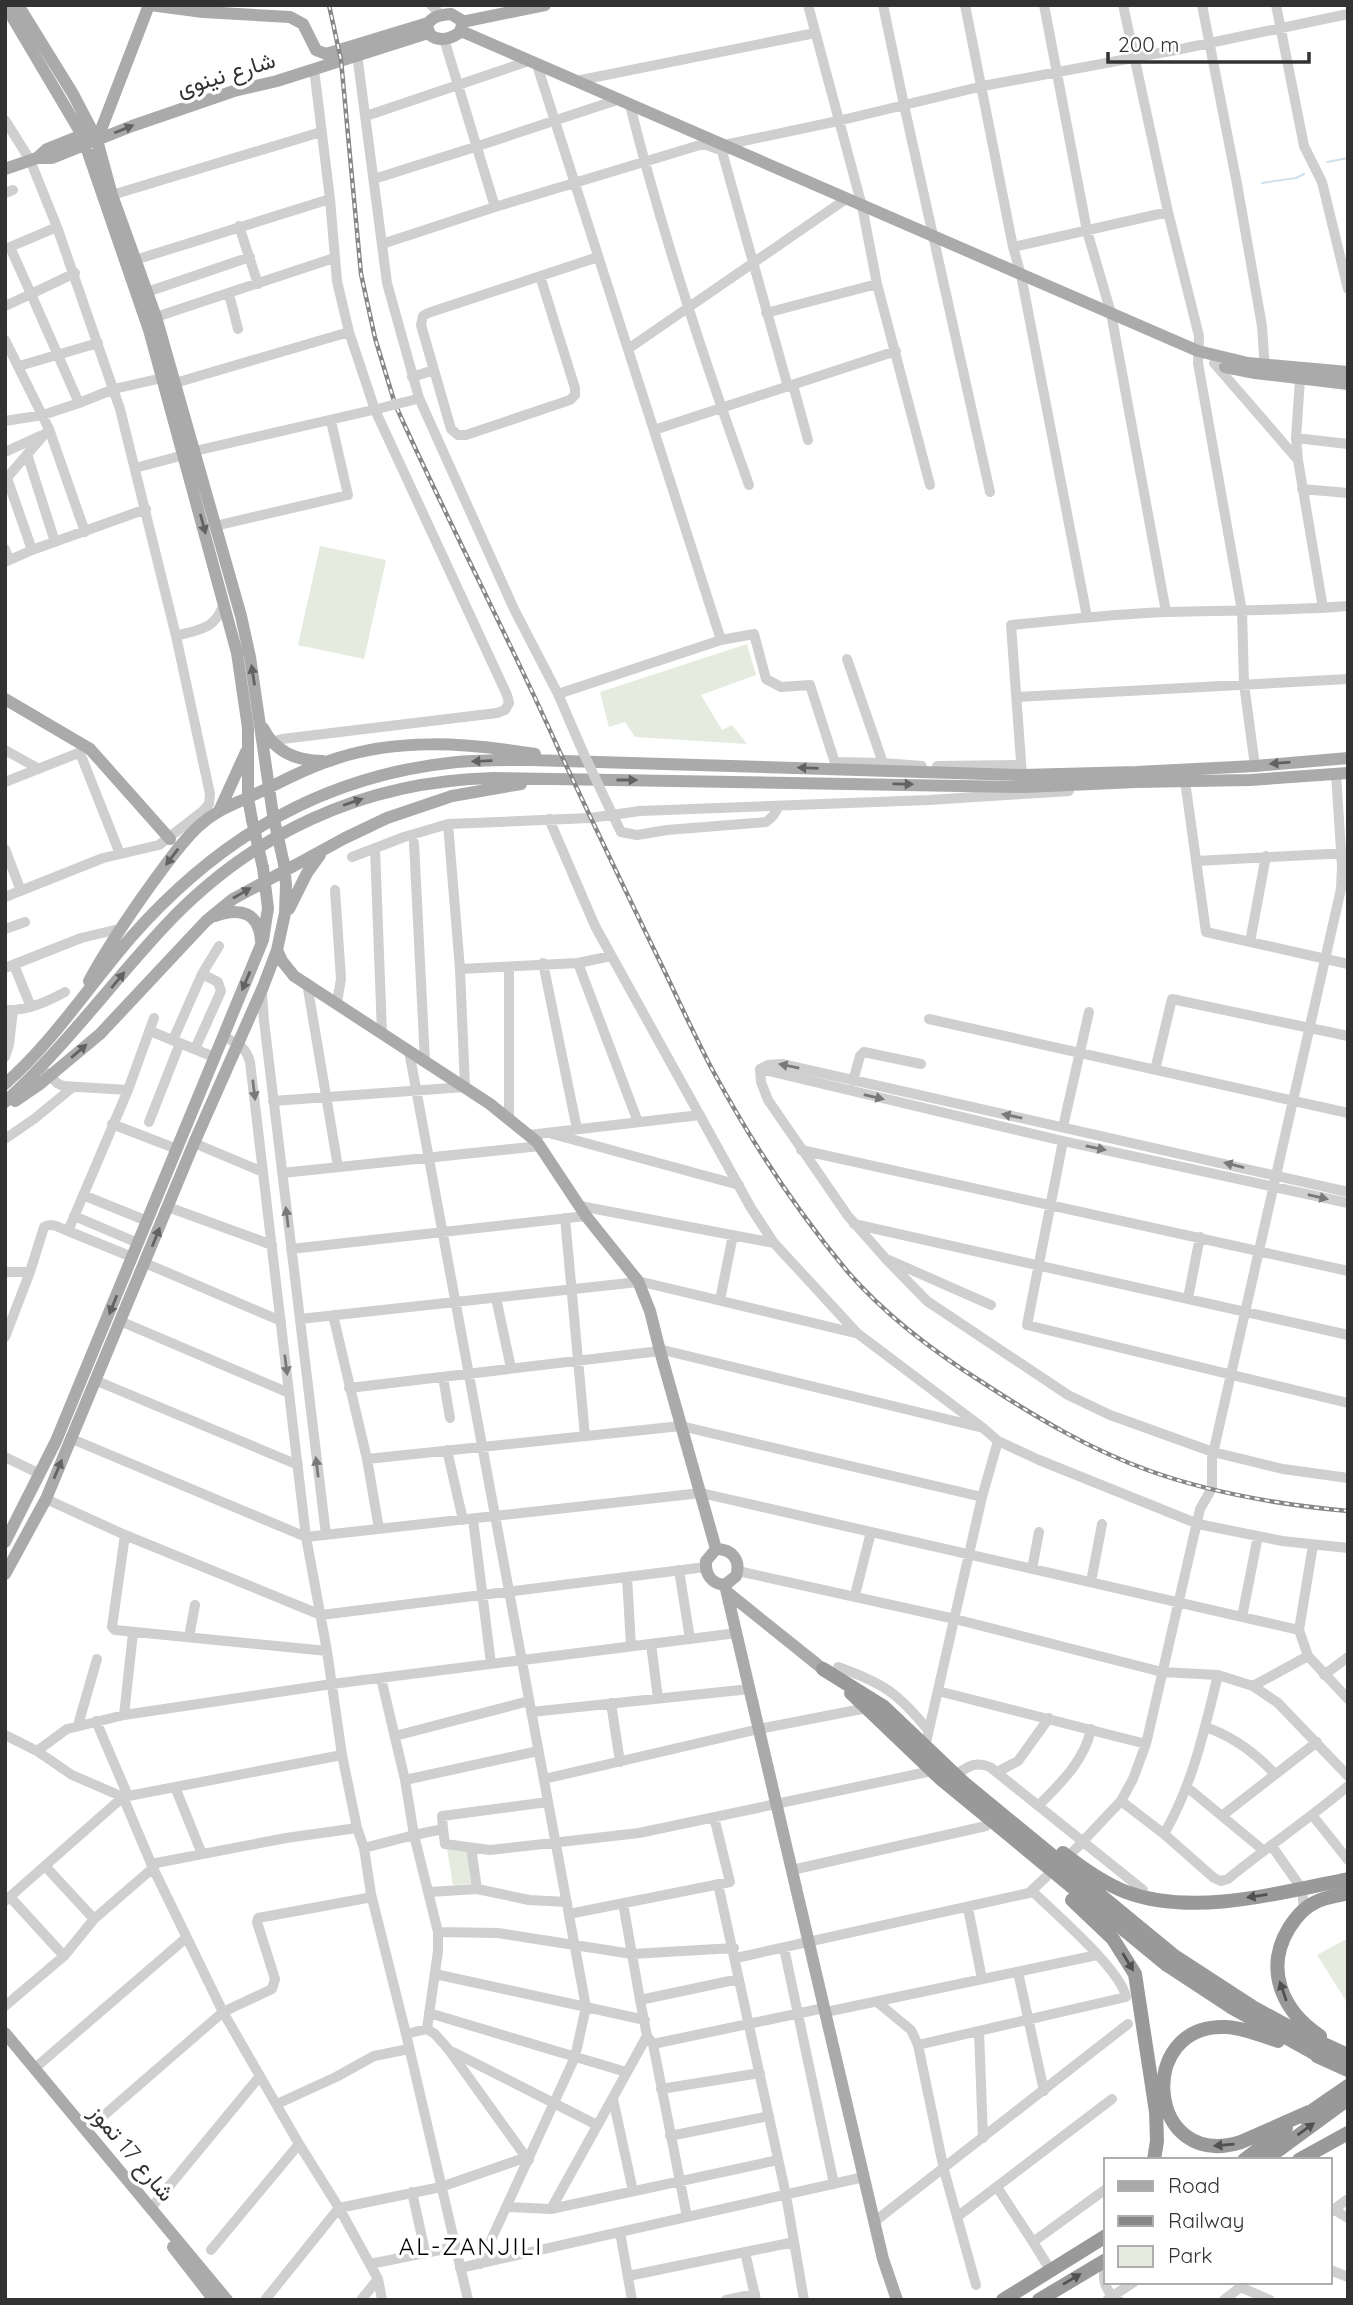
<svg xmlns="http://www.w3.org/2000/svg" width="1353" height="2305" viewBox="0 0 1353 2305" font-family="Quicksand,Vazirmatn,sans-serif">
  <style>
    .green { fill: #e5ebde }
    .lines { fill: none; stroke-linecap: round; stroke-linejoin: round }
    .stream { stroke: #cfe1ed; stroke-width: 2 }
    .minor { stroke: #cfcfcf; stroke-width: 10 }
    .major { stroke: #aaa; stroke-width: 12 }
    .highway { stroke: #999; stroke-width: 14 }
    .rail-casing { stroke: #878787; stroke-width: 4.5 }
    .rail { stroke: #fff; stroke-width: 2; stroke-dasharray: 5; stroke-linecap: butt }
    .minor-bridge { stroke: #cfcfcf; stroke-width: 10 }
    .major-bridge { stroke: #aaa; stroke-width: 12 }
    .oneway { fill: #626262 }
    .oneway2 { fill: #797979 }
    .oneway3 { fill: #515151 }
    .labels { text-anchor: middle; stroke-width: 7; stroke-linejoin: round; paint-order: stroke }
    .street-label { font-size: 23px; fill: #323232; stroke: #fff }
    .neighbourhood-label { font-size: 24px; letter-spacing: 2px; fill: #000; stroke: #fff }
  </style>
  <rect width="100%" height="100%" fill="#fff"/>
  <path class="green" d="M320,546L386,560L364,659L298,645Z
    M747,644L756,675L701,695L722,730L732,725L747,744L635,737L625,722L609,727L600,692Z
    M447,1849L467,1852L471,1884L453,1885Z
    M1348,1938V2004L1317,1955Z"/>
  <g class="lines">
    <path class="stream" d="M1327,162L1348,158
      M1262,183L1296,178L1304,174"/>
    <path class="minor" d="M431,5L441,15
      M808,5L862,206L877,284L930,485
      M883,5L904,105L990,492
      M965,5L1013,247L1021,275L1087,617
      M1044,5L1087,231L1111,313L1166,612
      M1123,5L1168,212L1199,336L1198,363L1242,611L1244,684L1255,766
      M1202,5L1237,184L1262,326L1265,370
      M1276,5L1304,146L1322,182L1348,289
      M444,39L495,207
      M357,54L387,283L419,398L514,609L558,694L583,752
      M537,65L721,640
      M576,81L815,33
      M630,105C662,234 704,360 749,485
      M366,116L529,61
      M5,120L30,160L57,227L120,409L176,636L210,794L209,804L203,811L210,817
      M374,179L475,147L617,100
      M5,193L13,190
      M112,195L321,132
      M239,226L258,284
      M382,244L495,207L700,145H707L723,151
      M1013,247L1168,212
      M135,260L330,199
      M75,273L31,294L79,403L114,389L162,378
      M540,276L575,388V395L570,400L466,435H458L451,429L421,325L423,316L428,313L598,257
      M147,292L250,257
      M229,294L238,329
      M5,306L31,294L10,247L57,227
      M766,313L877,284
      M156,317L334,258
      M5,340L49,429L85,532
      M628,349L846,199
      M1214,363L1298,460
      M19,366L98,343
      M412,377L434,370
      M1300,379L1296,438L1298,460L1323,608
      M175,383L349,332
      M793,385L808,440
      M788,387L723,155L726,147L729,144L838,121L983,86L1181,49L1348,14
      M5,421L43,415L79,403
      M654,430L896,351
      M1296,438L1348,444
      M195,451L377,409
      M5,452L40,436
      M27,454L55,542
      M135,468L184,455
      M7,478L32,550
      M5,480L49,429
      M1302,489L1348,493
      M215,526L348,495L331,421
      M5,549L9,560
      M5,562L32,550L146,509
      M176,636C201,629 214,630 224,604
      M847,659L883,763L922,766
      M558,694L721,640L754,634L766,679L781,687L810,685L837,769
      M1017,697L1348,679
      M272,742L282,739L497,713L505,710L509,703L507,695L375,410L349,332L337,281L330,199L314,69
      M5,750L39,769
      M80,753L120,854
      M836,762L883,763
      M937,766L1021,765
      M1022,775L1011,625C1062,620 1114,614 1166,612C1226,610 1287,611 1348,606
      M1185,781L1206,932L1348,964
      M5,782L86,750
      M606,801L621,832L637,835L667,830L766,822L772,817L778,808
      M549,819L595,926L751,1208L774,1243L857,1333L983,1428L998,1441L1039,1460L1198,1524L1282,1541L1348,1548
      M414,843L425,1062
      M375,848L382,1033
      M5,849L21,891
      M352,857L404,837L448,824L590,818L640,811L929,800L1069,791
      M1196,861L1348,853
      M335,890L341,979L337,1002
      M5,897L103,858L159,845L203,811
      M5,929L25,922
      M1250,942L1266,856
      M543,963L577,1129
      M578,963L638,1122
      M14,965L31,1007
      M509,967V1119
      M5,968L81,938L119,929
      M460,969L578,963L611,956
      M307,983L338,1167
      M262,993L264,1021L326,1535
      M5,1010C27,1011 47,1002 65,992
      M929,1019L1348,1113
      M150,1031L214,1057
      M223,1036C236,1043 246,1046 250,1062L306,1537L327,1651L342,1755L357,1828L364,1848L371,1894L406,2034L468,2300
      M173,1040L202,974L219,946
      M195,1049L221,991L218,982L202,974
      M409,1051L586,2007L575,2057L480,2264
      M5,1057L9,1045L13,1010
      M760,1069L761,1082L768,1100L848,1216L886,1259L927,1301L1068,1395L1110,1415L1213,1452L1283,1469L1348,1478
      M760,1069L1063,1141L1348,1203
      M760,1069L768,1065L782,1064L1348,1192
      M1155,1070L1172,999L1348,1036
      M47,1073L57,1083L63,1086L128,1090
      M853,1081L860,1056L864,1052L921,1064
      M273,1101L465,1087L460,969L448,824
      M149,1122L180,1043
      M112,1124L177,1149
      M1063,1127L1089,1012
      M549,1133L739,1185
      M529,1135L700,1115
      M5,1139L34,1119L73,1087
      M1063,1141L1027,1325L1348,1403
      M194,1143L263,1172
      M801,1150L1348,1271
      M282,1173L540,1146
      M83,1195L147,1221
      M580,1206L774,1243
      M168,1207L272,1245
      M74,1216L138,1243
      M565,1218L585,1436
      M854,1224L1348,1335
      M291,1249L586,1216
      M132,1257L68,1231L128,1090L154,1018
      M889,1260L991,1305
      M145,1263L281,1321
      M5,1272H30
      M638,1281L855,1333
      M496,1298L511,1368
      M1188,1298L1200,1237
      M720,1300L733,1235
      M333,1315L367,1459L379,1529
      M300,1319L638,1282
      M120,1321L289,1393
      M5,1337L30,1272L44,1227C52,1222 60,1228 68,1231
      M659,1349L979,1427
      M443,1377L450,1418
      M97,1381L298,1465
      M349,1388L660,1351
      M72,1439L306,1537L701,1493L1299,1630
      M447,1450L463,1520
      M5,1457L40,1474
      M367,1459L681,1426L982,1497
      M46,1499L125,1535L321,1615L706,1567
      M473,1519L491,1664
      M125,1535L112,1627L115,1630L327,1651
      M1313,1545L1299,1630L1308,1656L1348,1699
      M1032,1569L1039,1532
      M679,1570L690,1639
      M738,1571L955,1619L1162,1672L1218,1675L1253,1686L1278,1703L1348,1776
      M627,1577L631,1646
      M1091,1582L1102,1524
      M855,1595L871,1532
      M1242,1617L1258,1536
      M189,1637L195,1605
      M651,1644L658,1698
      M838,1667C883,1683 898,1693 928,1730
      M1324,1675L1348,1657
      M381,1678L405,1780L414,1835L438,1932V1951L427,2029L406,2034
      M1253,1686L1308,1656
      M938,1691L1146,1744
      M611,1703L620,1762
      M531,1712L750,1689
      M124,1715L133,1633
      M96,1721L128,1796
      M78,1725L97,1659
      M1205,1727C1233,1736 1254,1752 1274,1773
      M5,1735L37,1751L72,1775L123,1797L153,1868L223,2012L299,2144L339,2208L378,2279L382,2300
      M395,1736L529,1701
      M925,1747L982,1497L998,1441
      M37,1751L67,1729L124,1715L332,1684L737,1633
      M997,1772L1018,1761L1049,1718
      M957,1774C969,1766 976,1761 990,1767L1143,1890
      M544,1779L759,1729L867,1708
      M405,1780L538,1751
      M175,1787L202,1854
      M1188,1788L1263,1850
      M1121,1801L1164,1834L1214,1878L1221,1881L1228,1879C1267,1847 1309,1819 1348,1786
      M1038,1806C1060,1784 1085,1760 1091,1729
      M1223,1815L1317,1742
      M1313,1816L1348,1860
      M443,1829L442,1816L548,1802
      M1164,1834C1193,1784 1204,1731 1218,1675
      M1271,1845L1302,1889L1304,1910
      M364,1848L414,1835L443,1829L445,1844L490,1850L639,1833L932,1771
      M471,1848L477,1889
      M1068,1857L1121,1801L1133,1779L1146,1744L1200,1509L1212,1488V1458L1341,889L1342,866L1336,774
      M151,1864L286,1838L357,1828
      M45,1866L94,1919
      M792,1870L986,1826
      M718,1884L786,2195L804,2300
      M429,1892L477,1889L529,1900L567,1902
      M10,1897L64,1956
      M5,1901L123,1797L342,1755
      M623,1903L640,2000L647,2036L653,2044L687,2217
      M968,1908L982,1979
      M569,1914L730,1882L714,1817
      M438,1932L498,1933L632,1954L734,1948
      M784,1948L834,2184
      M736,1958L1029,1893L1046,1877
      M1018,1972L1044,2091
      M435,1974L645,2020
      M640,2000L739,1979
      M877,2002L911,2030L918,2045L944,2170L976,2285
      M5,2006L64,1956L94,1919L153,1868
      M826,2012L1097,1955
      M429,2013L626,2072
      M427,2029L435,2034L449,2050L528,2160
      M979,2031L983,2138
      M653,2044L824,2008
      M918,2045L1126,1997C1121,1970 1054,1912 1032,1891
      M453,2052L597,2125
      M35,2068L186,1938
      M661,2089L760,2073
      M613,2099L633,2191
      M277,2104L336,2077L374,2056L409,2049
      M87,2130L223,2012L272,1989L275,1979L257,1922L258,1918L367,1898L371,1894
      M670,2136L769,2116
      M997,2187L1033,2242L1106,2189
      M412,2192L425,2251
      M507,2207L551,2209L778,2160
      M151,2208L260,2076
      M1331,2208L1348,2218
      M551,2209L647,2036
      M1330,2212L1348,2199
      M957,2217L1112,2099
      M874,2222L1128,2024
      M620,2232L632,2300
      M1033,2242L1051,2271
      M211,2250L299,2144
      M745,2252L756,2300
      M370,2264L455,2247
      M1106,2265C1101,2279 1105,2292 1119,2300
      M460,2268L864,2177
      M1330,2270L1348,2277
      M628,2276L794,2242
      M1240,2287L1270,2300
      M1108,2299L1134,2282
      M265,2300L339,2208L441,2187L524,2158L529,2160
      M361,2300L378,2279
      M726,2300L755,2294
      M1224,2300L1243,2285"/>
    <path class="major" d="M5,5L82,135L149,330L237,653L248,728V798L252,820
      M18,5L73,94L97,140L112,195L156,317L241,616L250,657L273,815
      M150,5L203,12L290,17L303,24L316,50L326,54L428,23
      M451,14L461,20L462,26L459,33C450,39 439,42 430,35L427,26C431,16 441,15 451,14Z
      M462,22L545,5
      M461,31L1198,351L1248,363L1348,372
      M97,140L149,5
      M37,158H52L132,126L234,91L277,81L428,33
      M5,169L37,158L47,149L87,133
      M1225,367L1255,373L1348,384
      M5,699L90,749L170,839
      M263,728C275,752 296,761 323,761
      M220,809L246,752
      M289,909L307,873L320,855
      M215,916C240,907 259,912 261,941
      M277,950L282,961L294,976L490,1104L537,1142L586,1216L638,1281L650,1311L660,1351L716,1549
      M89,981C108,946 130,914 153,882C168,862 182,841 200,825C216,810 233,805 251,796C278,784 301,770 329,761C395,737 467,743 535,754
      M5,1084C55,1040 90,984 133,935C221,836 325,775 457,762C482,760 507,760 531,760L1022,775L1136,772L1255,766L1348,758
      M15,1101L40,1084L100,1034L206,921L233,899L345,838L387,818L452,796L521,784
      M5,1102C64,1048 109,986 163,928C251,833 364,781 493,778L1025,787L1136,782L1250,780L1348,773
      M5,1542L56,1441L263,940L268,908L263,868
      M716,1549C733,1549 741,1561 736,1576L725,1585C712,1584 705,1575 706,1561Z
      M5,1574L46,1499L194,1143L263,987L277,950L285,913L286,885L284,864
      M725,1585L883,2259L897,2300
      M727,1592L823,1669
      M5,2033L227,2300
      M173,2247L214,2300"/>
    <path class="highway" d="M823,1669L884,1707L965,1784L1173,1955L1256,2009L1304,2035L1348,2055
      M851,1693L940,1778L1167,1965L1231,2007L1325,2059
      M1063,1853C1082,1868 1103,1883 1126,1892C1193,1917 1280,1893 1348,1879
      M1072,1900L1113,1939L1135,1974L1156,2112L1157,2141L1154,2160
      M1320,2036C1282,2011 1264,1969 1289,1928C1296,1917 1304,1907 1316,1902C1325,1897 1338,1896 1348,1893
      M1278,2041C1261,2035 1243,2028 1226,2027C1134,2023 1147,2172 1241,2142L1309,2112
      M1317,2056L1348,2070
      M1303,2117L1348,2086
      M1244,2160L1286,2128
      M1265,2160L1348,2099
      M1299,2160L1348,2133
      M1003,2300L1106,2236
      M1039,2300L1106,2260"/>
    <defs>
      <path id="rail" d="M329,5L341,60L361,274L375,338L395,404C447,520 506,632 558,748C592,821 627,894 662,966C679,1001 695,1037 713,1071C751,1141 796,1210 847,1271C886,1316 934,1352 985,1384C1037,1418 1091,1450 1150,1471C1212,1493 1282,1505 1348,1511"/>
    </defs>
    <use href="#rail" class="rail-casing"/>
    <use href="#rail" class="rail"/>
    <path class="minor-bridge" d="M377,409L417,399
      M583,752L606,801"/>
    <path class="major-bridge" d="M273,815L284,864
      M252,820L263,868"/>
  </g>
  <defs><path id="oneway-solid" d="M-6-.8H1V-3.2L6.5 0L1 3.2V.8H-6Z" transform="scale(1.75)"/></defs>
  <g class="oneway">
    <use href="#oneway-solid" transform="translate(124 129) rotate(-22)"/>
    <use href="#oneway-solid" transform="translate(203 524) rotate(75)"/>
    <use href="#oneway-solid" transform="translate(253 675) rotate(-99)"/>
    <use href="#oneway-solid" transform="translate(482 761) rotate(178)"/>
    <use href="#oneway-solid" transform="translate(1280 763) rotate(175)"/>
    <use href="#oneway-solid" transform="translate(808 768) rotate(-178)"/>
    <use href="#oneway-solid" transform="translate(627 780)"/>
    <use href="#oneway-solid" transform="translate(903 784) rotate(1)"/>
    <use href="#oneway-solid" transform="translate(353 802) rotate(-19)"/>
    <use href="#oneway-solid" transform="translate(172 857) rotate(127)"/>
    <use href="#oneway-solid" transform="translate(242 893) rotate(-30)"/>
    <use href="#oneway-solid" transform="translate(118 980) rotate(-50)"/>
    <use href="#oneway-solid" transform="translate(246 981) rotate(113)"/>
    <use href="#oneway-solid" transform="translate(79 1051) rotate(-41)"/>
    <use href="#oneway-solid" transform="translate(156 1237) rotate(-68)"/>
    <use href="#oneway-solid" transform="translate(113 1305) rotate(112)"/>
    <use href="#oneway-solid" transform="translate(58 1469) rotate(-67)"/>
  </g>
  <g class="oneway2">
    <use href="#oneway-solid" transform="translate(789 1066) rotate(-168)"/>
    <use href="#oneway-solid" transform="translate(254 1090) rotate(83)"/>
    <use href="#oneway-solid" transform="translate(874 1097) rotate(13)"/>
    <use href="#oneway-solid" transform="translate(1012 1116) rotate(-168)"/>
    <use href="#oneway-solid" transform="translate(1096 1148) rotate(12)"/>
    <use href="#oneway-solid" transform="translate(1234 1165) rotate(-166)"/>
    <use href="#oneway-solid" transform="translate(1318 1197) rotate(13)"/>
    <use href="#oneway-solid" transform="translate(287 1217) rotate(-97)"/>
    <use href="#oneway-solid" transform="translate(286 1365) rotate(83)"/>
    <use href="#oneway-solid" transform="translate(317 1467) rotate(-97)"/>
  </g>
  <g class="oneway3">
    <use href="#oneway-solid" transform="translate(1257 1896) rotate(171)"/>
    <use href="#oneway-solid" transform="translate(1128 1962) rotate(59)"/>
    <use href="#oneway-solid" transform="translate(1283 1991) rotate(-109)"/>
    <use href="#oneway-solid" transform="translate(1306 2129) rotate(-36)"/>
    <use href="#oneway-solid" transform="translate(1224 2145) rotate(175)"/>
    <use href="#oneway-solid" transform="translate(1072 2279) rotate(-31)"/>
  </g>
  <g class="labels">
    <g class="street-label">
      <text transform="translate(226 74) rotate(-17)" y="8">شارع نينوى</text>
      <text transform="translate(132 2153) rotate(50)" y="8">شارع 17 تموز</text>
    </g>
    <g class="neighbourhood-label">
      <text x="471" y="2255">AL-ZANJILI</text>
    </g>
  </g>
  <rect width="1353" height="2305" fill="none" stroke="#323232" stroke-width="14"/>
  <rect x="1104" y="2158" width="228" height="126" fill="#ffffff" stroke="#adadad" stroke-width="2"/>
  <rect x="1118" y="2181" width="35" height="10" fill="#aaaaaa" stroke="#adadad" stroke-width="2"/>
  <text x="1168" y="2193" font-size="21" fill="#323232">Road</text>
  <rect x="1118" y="2216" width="35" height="10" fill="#878787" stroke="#adadad" stroke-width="2"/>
  <text x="1168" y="2228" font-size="21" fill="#323232">Railway</text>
  <rect x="1118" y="2246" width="35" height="21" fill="#e5ebde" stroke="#adadad" stroke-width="2"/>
  <text x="1168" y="2263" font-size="21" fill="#323232">Park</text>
  <path d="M1108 52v10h201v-10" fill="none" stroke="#323232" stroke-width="3.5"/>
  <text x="1118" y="52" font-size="21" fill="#323232" stroke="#ffffff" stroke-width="5" paint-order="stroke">200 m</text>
</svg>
